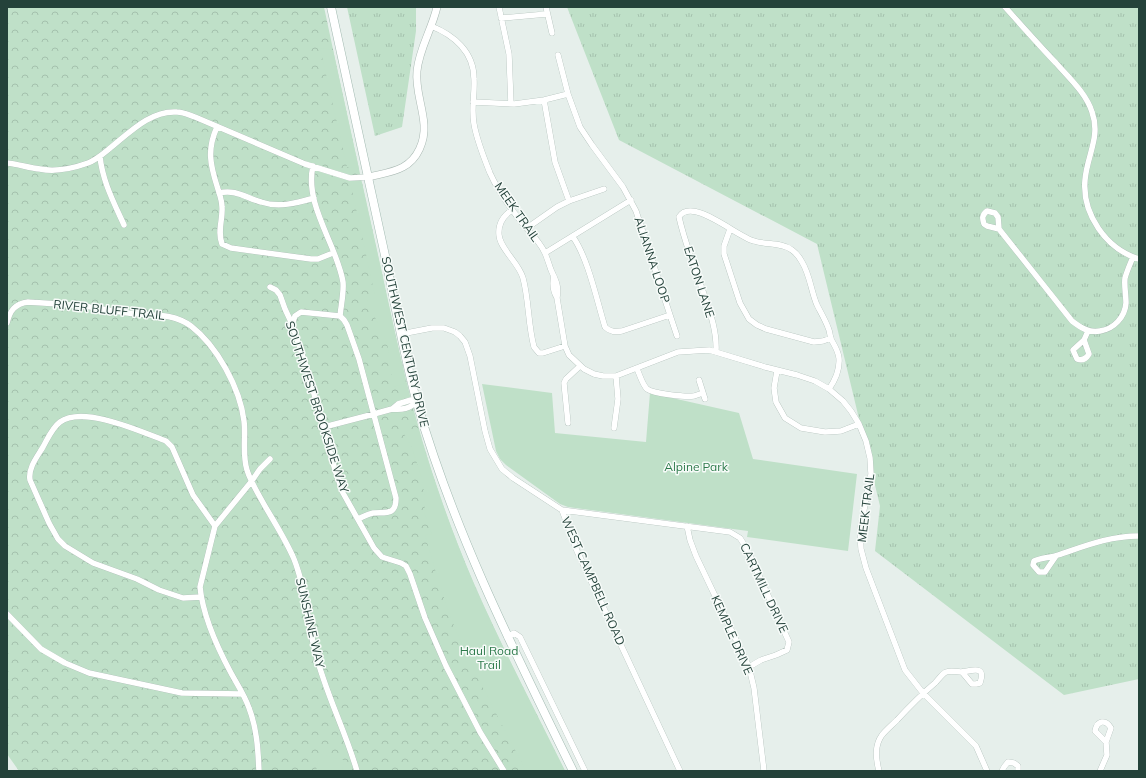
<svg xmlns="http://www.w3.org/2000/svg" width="1146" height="778" viewBox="0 0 1146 778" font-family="Mulish,sans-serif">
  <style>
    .grass { fill: url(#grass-tufts) }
    .forest { fill: url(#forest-crowns) }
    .green { fill: #bfe0c8 }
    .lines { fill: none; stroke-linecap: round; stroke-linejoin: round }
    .minor-casing { stroke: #a8b8b2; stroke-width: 6 }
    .tertiary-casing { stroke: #a8b8b2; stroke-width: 8 }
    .secondary-casing { stroke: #a4bbb3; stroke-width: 9 }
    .minor { stroke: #fff; stroke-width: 5.5 }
    .tertiary { stroke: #fff; stroke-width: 7 }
    .secondary { stroke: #fff; stroke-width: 8 }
    .labels { text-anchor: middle; stroke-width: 3; stroke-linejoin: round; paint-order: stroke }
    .street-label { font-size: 12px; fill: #24423a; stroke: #f7fbf9 }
    .park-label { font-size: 12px; fill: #2d7a4b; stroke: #f7fbf9 }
  </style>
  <defs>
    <pattern id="grass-tufts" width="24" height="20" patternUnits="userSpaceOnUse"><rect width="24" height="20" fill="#bfe0c8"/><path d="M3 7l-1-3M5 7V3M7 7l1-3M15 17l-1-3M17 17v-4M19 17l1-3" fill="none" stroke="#a4c1ad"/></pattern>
    <pattern id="forest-crowns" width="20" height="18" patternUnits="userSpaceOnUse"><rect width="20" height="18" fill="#bfe0c8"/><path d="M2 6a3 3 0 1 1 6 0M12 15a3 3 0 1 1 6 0" fill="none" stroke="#a4c1ad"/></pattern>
  </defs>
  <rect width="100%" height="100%" fill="#e6efeb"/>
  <path class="grass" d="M347,7H416V31L402,127L375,136Z
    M567,7H1139V679L1064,695L875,551L880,506L817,244L619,140Z"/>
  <path class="forest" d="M7,7H324C342,93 361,178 380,264C397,343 414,422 441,499C473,593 521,682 565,771H19L7,754Z"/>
  <path class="green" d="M320,48L333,50L359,169L347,167Z
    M350,181L362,183L406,383L393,387L390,360L387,343L367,300L366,296H375Z
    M482,384L552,393L555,433L646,442L650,393L739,413L753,459L857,474L848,551L747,537L748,531L568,507L560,504L506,465L500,459L496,451Z
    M418,428C434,481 452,532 473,582C501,646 534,708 565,771H526C502,724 476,677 455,628C443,598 434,566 425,535L432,534L425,515L424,492L421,476L412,448L403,432Z
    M319,754L344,760L342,771H316Z"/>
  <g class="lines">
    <defs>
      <path id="minor" d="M499,7L509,54L511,104
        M546,7L552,33
        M1005,7C1022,26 1039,45 1056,63C1069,78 1086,93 1092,112C1101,137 1087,155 1085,180C1082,214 1106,249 1139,259
        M501,18L547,14
        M431,26C454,35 474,52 474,79C475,94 471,109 474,124C477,141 484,158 490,173C498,191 511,209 523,224C531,233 540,242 545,253C547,258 549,264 551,270C556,281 559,285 557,298L565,346L569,355L584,369L594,374L603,376H616L678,352L709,350L765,367L797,375L815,381L829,389L843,401L851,411L859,424L866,441L870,458L871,474L860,530L861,549L866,568L905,670L923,693L976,746L987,771
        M558,55L568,94L580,127L592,145L623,187L636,211L670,315L622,331C615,332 610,332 605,327C597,301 588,258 573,237
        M544,100L555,162L569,201
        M473,102L514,104L544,100L568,94
        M217,127C207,149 210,164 217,186C219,193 222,200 222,207C223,220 217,231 222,244L231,248L311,259H318L333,253
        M100,156C102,180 114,203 124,225
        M7,163C18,164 29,168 40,169C55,172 74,168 88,163C96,160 103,154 109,149C128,134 150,110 177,112C183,112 189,115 195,117L305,164L350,178L368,177
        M313,166C304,205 337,245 343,282C344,293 341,305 340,316
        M219,193C236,189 246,198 261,202C279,208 297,203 314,198
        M512,210C503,216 498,224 499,235C500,249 519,263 523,278C529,300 528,325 534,347L539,353H543L565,346
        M527,228L557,207L569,201L604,189
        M730,229L724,246V254L740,303L749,319L757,325L766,329L814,342L823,341L831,338
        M999,229L987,226L984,224C982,218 982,215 987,211L995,213L998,217L999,229L1072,321C1081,328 1089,333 1100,331C1114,329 1125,317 1126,303C1126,295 1124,286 1125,278C1127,271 1130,264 1133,257
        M545,253L631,200
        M554,276C552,284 553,291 557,298
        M270,287L276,290L280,295L285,309L292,324L308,372L335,470L343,493L374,548L382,557L401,563L406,566L410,574L425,618L446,666L480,732L504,771
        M670,315L677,336
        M7,323C10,310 15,304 28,302C46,303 65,304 83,306C98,308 113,311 128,313C150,316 172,312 191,326C217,346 240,388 244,421C246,437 242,454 247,470C250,480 256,490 261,499C272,519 285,538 294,559C306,589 307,620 315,651C325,692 345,730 357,771
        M292,324L295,316L301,312L340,316L344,320L347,325L359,359L396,498C396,516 386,512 373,513C367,514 363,517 358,519
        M401,334L432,328H444L455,332L460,336L465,342L470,356L485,431L490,449L502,469L513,478L562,510L577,551L680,771
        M1084,340L1089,354C1086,359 1082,361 1077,359L1073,350L1084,340L1088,331
        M716,351C717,333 711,315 705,297C696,271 685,244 679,217C692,196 737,237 754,241C766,245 781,242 792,250C796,253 800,258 802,262C810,275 811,291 817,305C821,313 826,321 829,330C830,333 830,336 831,339C834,345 838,350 839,358C840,370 836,379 829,389
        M637,369C640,375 642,384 647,389C654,394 685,397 694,396C697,395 700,394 703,393
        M777,371L774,388L776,402L785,418L801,428L825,432L841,431L859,424
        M699,380L705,399
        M392,409C402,410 410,409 417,401
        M568,423L564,383L566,379L580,366
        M324,427L374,414L392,409L398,404L411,400L417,401
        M614,428L618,399L616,376
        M562,510L730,532L740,538L747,549L789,642L787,650L776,655L761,660L749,667
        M687,526L690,540L696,556L749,667L754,688L764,771
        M1056,556L1045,572H1039L1033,565L1034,561C1042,557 1050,558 1058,555C1085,546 1109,536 1139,536
        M201,597L183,598L159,590L137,579L93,563L65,546L58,539L49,523L30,480C28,468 37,457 43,447C48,438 52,428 60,422C83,405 142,432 166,441L172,447L193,495L215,526
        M7,614L41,649L65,663L89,673L182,693L242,694
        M507,637L514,633L520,637L585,771
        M259,771C258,749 257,729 249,708C245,696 237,684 231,673C217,647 203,617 200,587L215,526L251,482L260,469L270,459
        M879,771C876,759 874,746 882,735C886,730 892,725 897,720C909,707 922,694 935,683C938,680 942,674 946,672C952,670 956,672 961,672C969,672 987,663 980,683L976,684H972L962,672
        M1002,771L1004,767L1008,762L1014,763L1018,766V771
        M1100,771L1107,755L1106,742L1111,728C1106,719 1097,720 1095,731L1106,742"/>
      <path id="tertiary" d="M368,177C380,174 392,173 403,167C418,159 425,141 424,125C423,107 415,89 417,71C419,49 432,29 437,7"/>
      <path id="secondary" d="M331,7C349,91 368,176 386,260C396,308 404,356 417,403C454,532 514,651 573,771"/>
    </defs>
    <use href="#minor" class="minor-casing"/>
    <use href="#tertiary" class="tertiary-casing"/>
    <use href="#secondary" class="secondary-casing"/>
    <use href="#minor" class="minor"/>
    <use href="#tertiary" class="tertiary"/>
    <use href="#secondary" class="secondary"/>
  </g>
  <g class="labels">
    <g class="street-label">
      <text transform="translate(517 212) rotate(55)" y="4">MEEK TRAIL</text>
      <text transform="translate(652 260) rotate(72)" y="4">ALIANNA LOOP</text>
      <text transform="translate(699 282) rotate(72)" y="4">EATON LANE</text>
      <text transform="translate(109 310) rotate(6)" y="4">RIVER BLUFF TRAIL</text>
      <text transform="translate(405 342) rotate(77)" y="4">SOUTHWEST CENTURY DRIVE</text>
      <text transform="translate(317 407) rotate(72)" y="4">SOUTHWEST BROOKSIDE WAY</text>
      <text transform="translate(866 508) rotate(-83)" y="4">MEEK TRAIL</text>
      <text transform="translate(593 581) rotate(66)" y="4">WEST CAMPBELL ROAD</text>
      <text transform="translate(764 588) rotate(65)" y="4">CARTMILL DRIVE</text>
      <text transform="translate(310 623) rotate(77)" y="4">SUNSHINE WAY</text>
      <text transform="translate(732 635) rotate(66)" y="4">KEMPLE DRIVE</text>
    </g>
    <g class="park-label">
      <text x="696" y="471">Alpine Park</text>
      <text x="489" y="655">Haul Road<tspan x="489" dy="14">Trail</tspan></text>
    </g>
  </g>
  <rect width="1146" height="778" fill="none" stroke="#24423a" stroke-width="16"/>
</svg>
